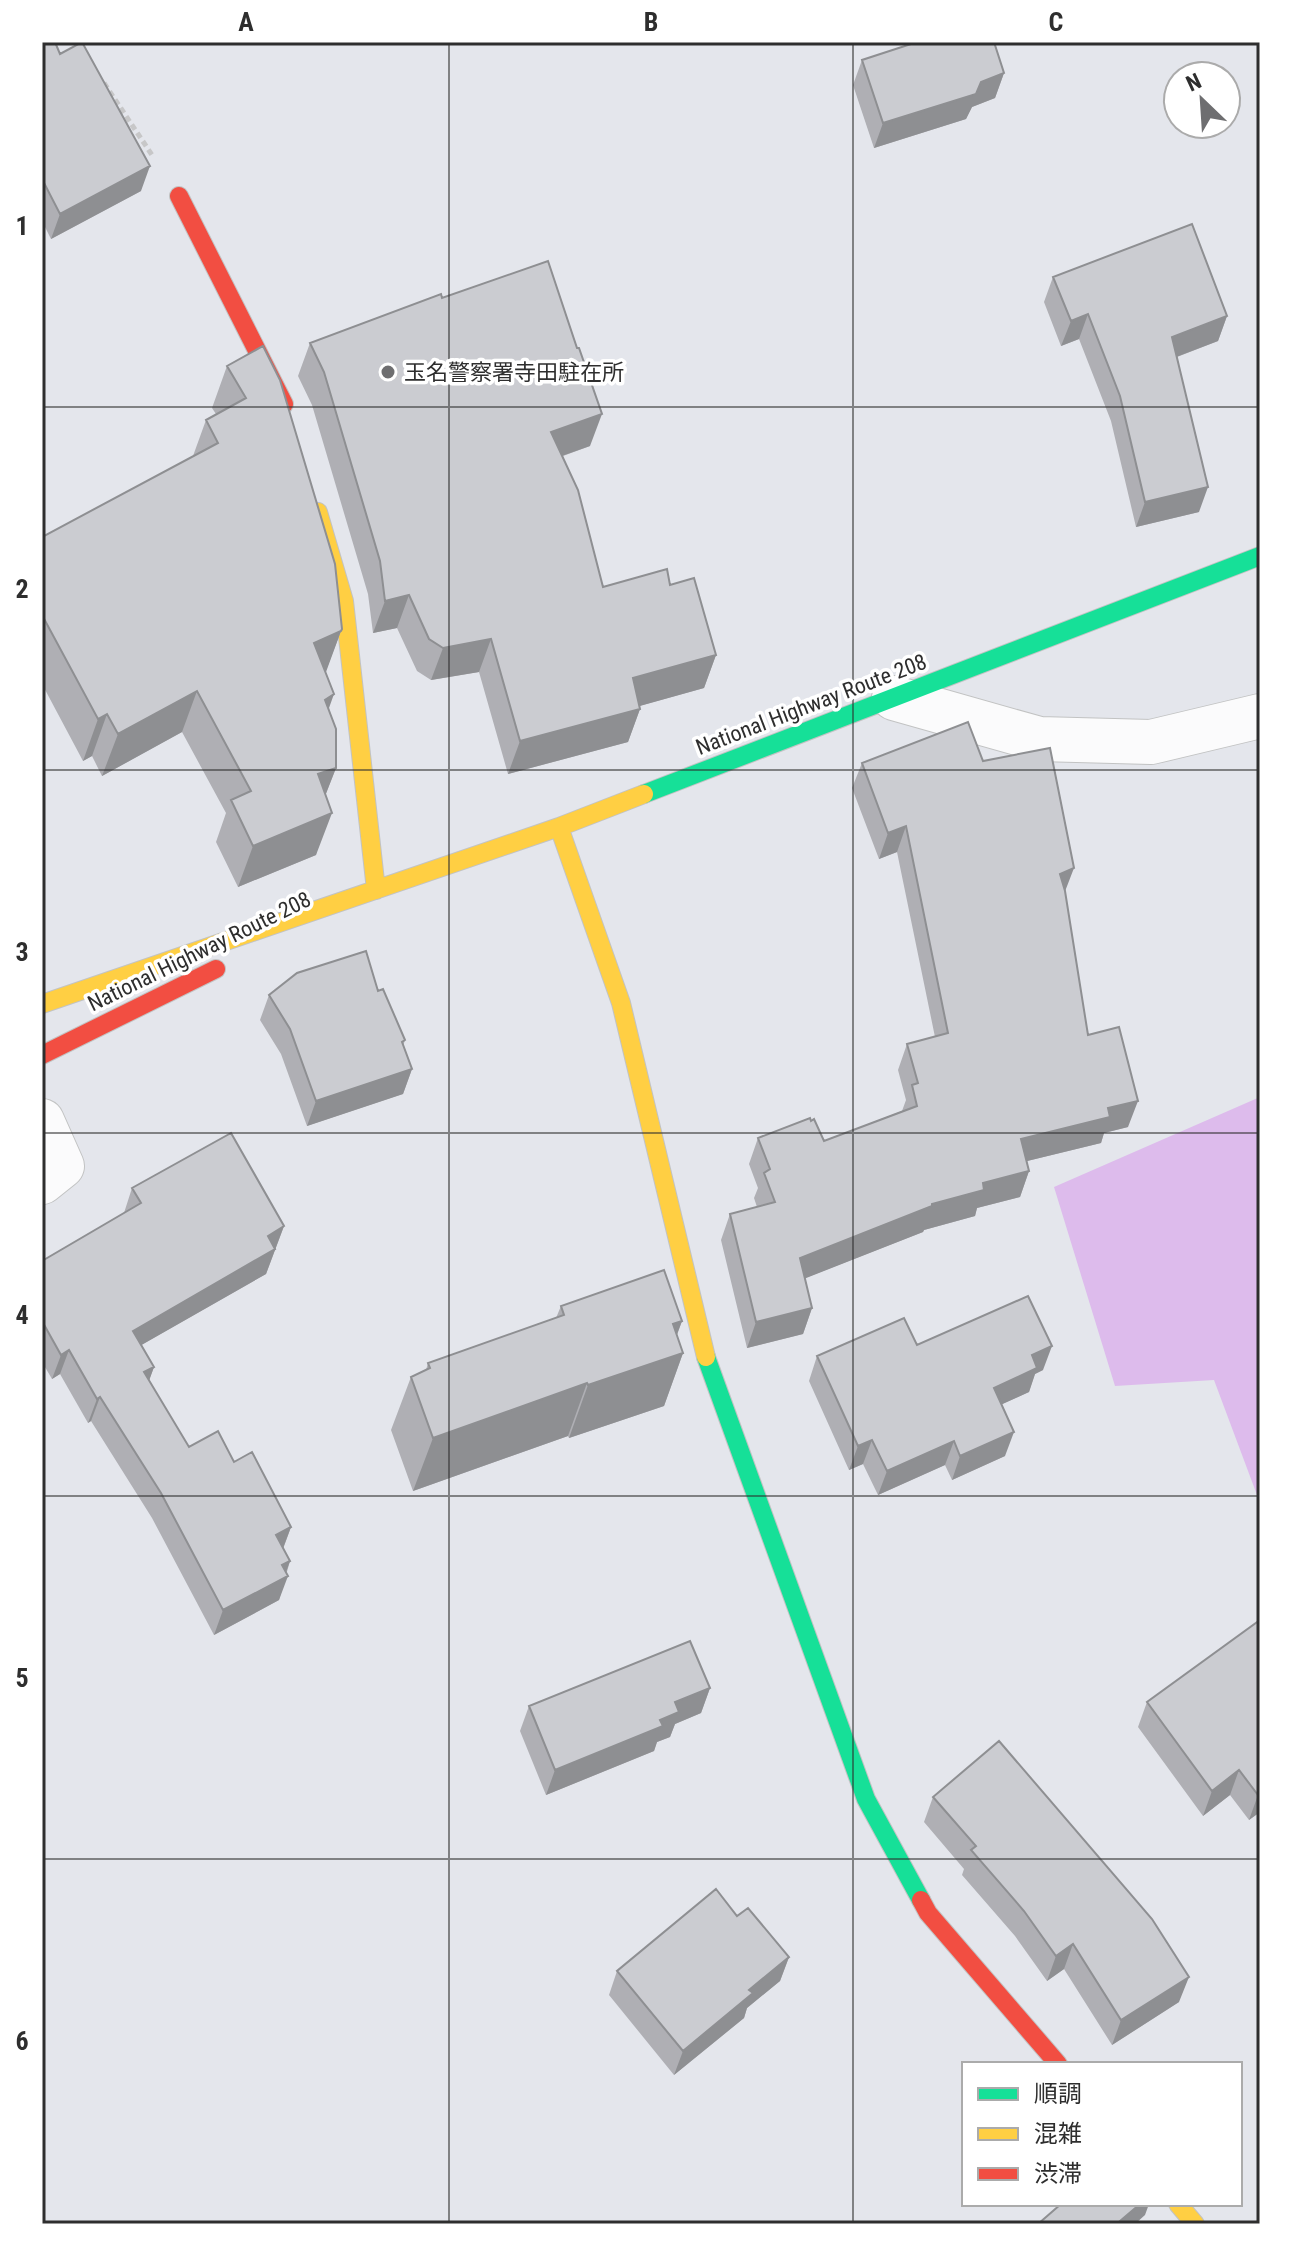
<svg xmlns="http://www.w3.org/2000/svg" width="1302" height="2266" viewBox="0 0 1302 2266" font-family="'Roboto Condensed','Noto Sans JP',sans-serif">
  <style>
    .green { fill: #ddbbec }
    .lines { fill: none; stroke-linecap: round; stroke-linejoin: round }
    .street-casing { stroke: #c2c3c3; stroke-width: 46 }
    .fast-casing { stroke: #c2c3c3; stroke-width: 20 }
    .slow-casing { stroke: #c2c3c3; stroke-width: 20 }
    .jam-casing { stroke: #c2c3c3; stroke-width: 20 }
    .path { stroke: #c7c7c8; stroke-width: 5; stroke-dasharray: 6 4; stroke-linecap: butt }
    .street { stroke: #fbfbfc; stroke-width: 44 }
    .fast { stroke: #16e098; stroke-width: 18 }
    .slow { stroke: #ffcf43; stroke-width: 18 }
    .jam { stroke: #f24e42; stroke-width: 18 }
    .wall { fill: #afafb4 }
    .shaded-wall { fill: #8e8f92 }
    .building { fill: #cbccd1; stroke: #8e8f92; stroke-width: 2 }
    .grid { fill: none; stroke: #2e2e2e; stroke-width: 2; stroke-opacity: 0.55 }
    .poi-dot { fill: #6e6e70; stroke: #fff; stroke-width: 3 }
    .labels { text-anchor: middle; stroke-width: 7; stroke-linejoin: round; paint-order: stroke }
    .poi-label { font-size: 22px; fill: #2e2e2e; stroke: #fff; text-anchor: start }
    .street-label { font-size: 22px; fill: #2e2e2e; stroke: #fff }
    .neatline { fill: none; stroke: #2e2e2e; stroke-width: 3 }
    .grid-label { font-size: 26px; text-anchor: middle; font-weight: bold; fill: #2e2e2e }
  </style>
  <rect width="100%" height="100%" fill="#e4e6ec"/>
  <path class="green" d="M1260,1097V1503L1214,1380L1115,1386L1054,1187Z"/>
  <g class="lines">
    <defs>
      <path id="street" d="M894,698L1039,739L1151,742L1260,716
        M42,1121L62,1166L42,1182"/>
      <path id="fast" d="M644,794L1260,556
        M706,1357L866,1799L921,1900"/>
      <path id="slow" d="M318,512L344,601L376,890
        M559,827L621,1003L706,1357
        M42,1004L559,827L644,794
        M1178,2204L1195,2224"/>
      <path id="jam" d="M179,196L284,404
        M42,1055L216,969
        M921,1900L928,1913L1058,2064"/>
    </defs>
    <use href="#street" class="street-casing"/>
    <use href="#fast" class="fast-casing"/>
    <use href="#slow" class="slow-casing"/>
    <use href="#jam" class="jam-casing"/>
    <path class="path" d="M104,83L152,155"/>
    <use href="#street" class="street"/>
    <use href="#fast" class="fast"/>
    <use href="#slow" class="slow"/>
    <use href="#jam" class="jam"/>
  </g>
  <path class="wall" d="M42,42L60,54L141,191L51,239L42,221Z
    M862,60L1004,73L995,98L972,107L966,119L874,148L853,85Z
    M1053,277L1227,316L1218,341L1177,357L1199,512L1136,527L1111,421L1079,339L1061,346L1044,302Z
    M442,298L590,446L563,456L603,587L670,585L716,655L704,688L639,706L640,709L628,742L508,774L479,672L431,680L417,671L397,628L373,633L368,594L312,405L298,376L310,343Z
    M263,346L341,631L325,673L336,768L325,796L316,855L238,887L216,842L226,813L182,732L102,776L92,756L83,761L42,684V537L193,456L206,420L216,414L212,408L227,366Z
    M983,761L1065,891L1088,1035L1128,1127L1104,1133L1101,1143L1027,1161L1029,1171L1020,1197L977,1208L975,1216L924,1230L923,1232L805,1278L812,1308L803,1334L747,1348L721,1240L730,1214L757,1207L754,1198L758,1188L749,1164L758,1138L824,1141L902,1111L906,1100L898,1070L907,1044L935,1037L897,852L879,859L852,788L862,763Z
    M378,991L405,1040L403,1046L412,1069L403,1094L307,1126L281,1054L260,1020L269,995Z
    M132,1188L284,1226L266,1274L141,1345L154,1367L149,1380L189,1447L234,1462L291,1527L283,1549L290,1561L279,1600L214,1635L152,1518L91,1421L88,1423L60,1374L52,1379L42,1362V1261L124,1213Z
    M561,1306L682,1321L677,1335L683,1353L664,1406L569,1438L568,1436L413,1491L391,1430L411,1377L426,1370L428,1363L556,1318Z
    M917,1345L1043,1370L1035,1374L1029,1392L1002,1404L1005,1456L952,1480L945,1465L878,1495L863,1464L849,1470L809,1381L817,1356Z
    M1260,1620V1812L1249,1820L1230,1795L1203,1816L1138,1727L1147,1702Z
    M710,1688L701,1713L675,1724L670,1737L657,1742L654,1751L546,1795L520,1731L529,1706Z
    M933,1797L1179,2002L1112,2045L1064,1969L1047,1981L1015,1936L962,1875L964,1869L924,1822Z
    M737,1916L789,1957L780,1981L747,2008L744,2018L674,2075L609,1995L617,1971Z"/>
  <path class="shaded-wall" d="M1004,73L995,98L972,107L966,119L874,148L883,123Z
    M150,166L141,191L51,239L60,214Z
    M1088,314L1079,339L1061,346L1071,321Z
    M1227,316L1218,341L1163,362L1172,337Z
    M602,414L590,446L539,464L551,432Z
    M1208,487L1199,512L1136,527L1145,502Z
    M409,595L397,628L373,633L385,601Z
    M341,631L326,672L298,684L314,643Z
    M491,639L479,672L431,680L443,648Z
    M716,655L704,688L622,711L633,678Z
    M197,691L182,732L102,776L118,734Z
    M334,694L319,736L325,700Z
    M640,709L628,742L508,774L520,741Z
    M107,714L92,756L83,761L98,719Z
    M336,768L320,809L318,774Z
    M332,813L316,855L238,887L253,846Z
    M906,826L897,852L879,859L888,833Z
    M1074,868L1064,894L1060,874Z
    M412,1069L403,1094L307,1126L316,1101Z
    M1138,1101L1128,1127L1104,1133L1101,1143L1011,1165L1021,1139L1108,1108Z
    M1029,1171L1020,1197L977,1208L975,1216L924,1230L923,1232L791,1284L800,1258L983,1183Z
    M284,1226L266,1274L124,1355L133,1331L268,1236Z
    M812,1308L803,1334L747,1348L756,1322Z
    M682,1321L668,1358L683,1353L664,1406L569,1438L588,1385L673,1324Z
    M1052,1346L1043,1370L1035,1374L1029,1392L985,1412L994,1388L1032,1355Z
    M69,1350L60,1374L52,1379L61,1355Z
    M154,1367L145,1392L144,1372Z
    M587,1383L568,1436L413,1491L433,1438Z
    M100,1397L91,1421L88,1423L97,1399Z
    M1014,1432L1005,1456L952,1480L960,1456Z
    M872,1440L863,1464L849,1470L858,1446Z
    M954,1441L945,1465L878,1495L887,1471Z
    M291,1527L282,1551L276,1535Z
    M290,1561L284,1578L288,1576L279,1600L214,1635L223,1610L282,1565Z
    M710,1688L701,1713L675,1724L670,1737L657,1742L654,1751L546,1795L555,1770L675,1702Z
    M1239,1770L1230,1795L1203,1816L1212,1791Z
    M1260,1793V1812L1249,1820L1258,1795Z
    M1073,1944L1064,1969L1047,1981L1056,1956Z
    M789,1957L780,1981L747,2008L744,2018L674,2075L683,2051L749,1990Z
    M1189,1977L1179,2002L1112,2045L1121,2020Z
    M1140,2204H1149L1145,2215L1135,2224H1119V2222Z"/>
  <path class="building" d="M42,42H55L60,54L82,42L150,166L60,214L42,179Z
    M917,42H994L1004,73L981,82L976,94L883,123L862,60Z
    M1192,224L1227,316L1172,337L1208,487L1145,502L1120,396L1088,314L1071,321L1053,277Z
    M548,261L577,348H579L602,414L551,432L578,490L603,587L667,569L670,585L694,578L716,655L633,678L640,709L520,741L491,639L443,648L429,639L409,595L385,601L380,561L324,372L310,343L441,294L442,298Z
    M263,346L280,380L335,564L342,629L341,631L314,643L334,694L325,700L336,729V768L318,774L332,813L253,846L231,800L251,791L197,691L118,734L107,714L98,719L42,615V537L218,443L206,420L246,398L227,366Z
    M968,722L983,761L1050,748L1074,868L1060,874L1065,891L1088,1035L1119,1027L1138,1101L1108,1108L1110,1117L1021,1139L1029,1171L983,1183L984,1190L932,1204V1206L800,1258L812,1308L756,1322L730,1214L775,1202L764,1173L770,1169L758,1138L810,1118L811,1121L814,1119L824,1141L917,1106L912,1085L918,1083L907,1044L948,1033L906,826L888,833L862,763Z
    M366,951L378,991L383,989L405,1040L402,1042L412,1069L316,1101L290,1029L269,995L297,973Z
    M231,1133L284,1226L268,1236L275,1249L133,1331L154,1367L144,1372L189,1447L218,1431L234,1462L252,1452L291,1527L276,1535L290,1561L282,1565L288,1576L223,1610L161,1493L100,1397L97,1399L69,1350L61,1355L42,1321V1261L141,1203L132,1188Z
    M664,1270L682,1321L673,1324L683,1353L588,1385L587,1383L433,1438L411,1377L430,1368L428,1363L564,1315L561,1306Z
    M1028,1296L1052,1346L1032,1355L1037,1368L994,1388L1014,1432L960,1456L954,1441L887,1471L872,1440L858,1446L817,1356L904,1318L917,1345Z
    M1260,1620V1793L1258,1795L1239,1770L1212,1791L1147,1702Z
    M690,1641L710,1688L675,1702L679,1712L660,1720L663,1726L555,1770L529,1706Z
    M999,1741L1152,1919L1189,1977L1121,2020L1073,1944L1056,1956L1024,1911L971,1850L976,1846L933,1797Z
    M716,1889L737,1916L748,1908L789,1957L749,1990L753,1993L683,2051L617,1971Z
    M1061,2204H1140L1119,2222L1122,2224H1038Z"/>
  <path class="grid" d="M449,42V2224M853,42V2224M42,407H1260M42,770H1260M42,1133H1260M42,1496H1260M42,1859H1260"/>
  <circle class="poi-dot" cx="388" cy="372" r="8"/>
  <g class="labels">
    <g class="poi-label">
      <text x="404" y="380">玉名警察署寺田駐在所</text>
    </g>
    <g class="street-label">
      <text transform="translate(811 704) rotate(-21)" y="8">National Highway Route 208</text>
      <text transform="translate(199 951) rotate(-26)" y="8">National Highway Route 208</text>
    </g>
  </g>
  <rect width="1302" height="2266" fill="none" stroke="#ffffff" stroke-width="88"/>
  <rect x="962" y="2062" width="280" height="144" fill="#ffffff" stroke="#ababab" stroke-width="2"/>
  <rect x="978" y="2088" width="40" height="12" fill="#16e098" stroke="#ababab" stroke-width="2"/>
  <text x="1034" y="2102" font-size="24" fill="#2e2e2e">順調</text>
  <rect x="978" y="2128" width="40" height="12" fill="#ffcf43" stroke="#ababab" stroke-width="2"/>
  <text x="1034" y="2142" font-size="24" fill="#2e2e2e">混雑</text>
  <rect x="978" y="2168" width="40" height="12" fill="#f24e42" stroke="#ababab" stroke-width="2"/>
  <text x="1034" y="2182" font-size="24" fill="#2e2e2e">渋滞</text>
  <g transform="translate(1202 100) rotate(335)"><circle r="38" fill="#ffffff" stroke="#ababab" stroke-width="2"/>
  <path d="M0-6L14 30L0 20L-14 30Z" fill="#6e6e70"/>
  <text y="-12" font-size="22" font-weight="bold" text-anchor="middle" fill="#2e2e2e">N</text>
  </g>
  <rect x="44" y="44" width="1214" height="2178" class="neatline"/>
  <g class="grid-label">
    <text x="246" y="31">A</text>
    <text x="651" y="31">B</text>
    <text x="1056" y="31">C</text>
    <text x="22" y="235">1</text>
    <text x="22" y="598">2</text>
    <text x="22" y="961">3</text>
    <text x="22" y="1324">4</text>
    <text x="22" y="1687">5</text>
    <text x="22" y="2050">6</text>
  </g>
</svg>
